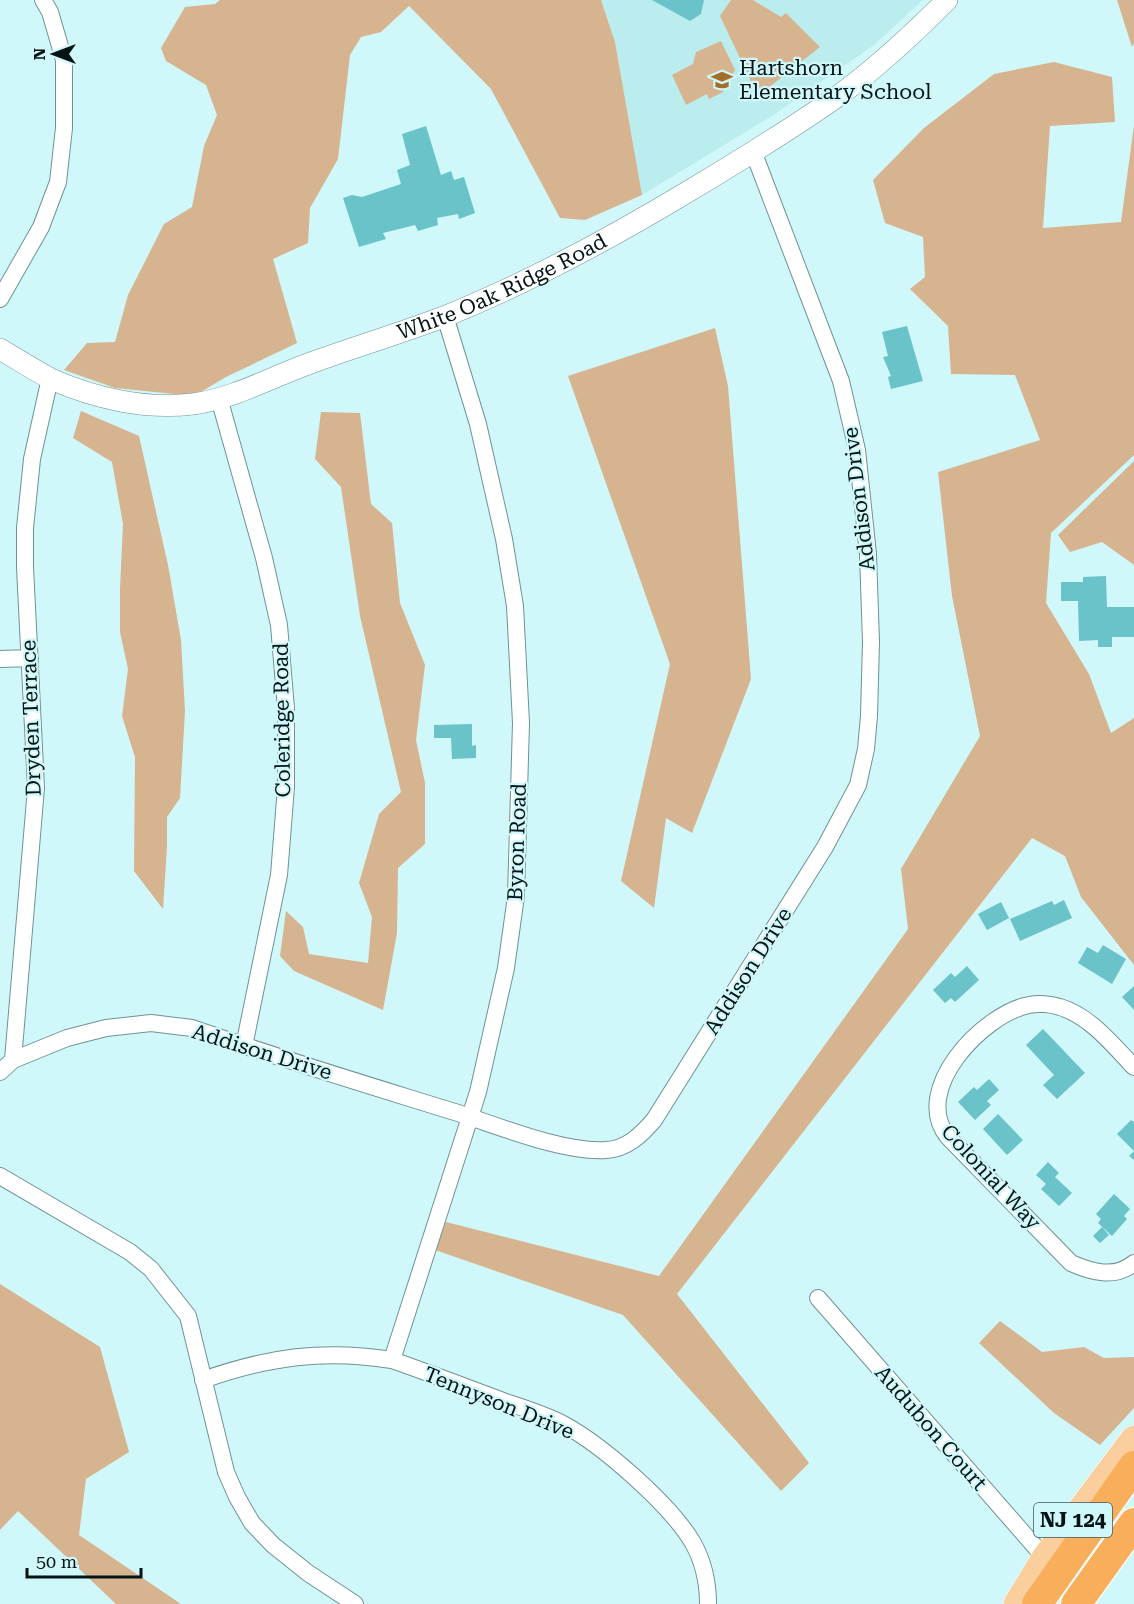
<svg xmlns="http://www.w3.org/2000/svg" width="1134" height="1604" viewBox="0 0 1134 1604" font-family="'Roboto Serif',serif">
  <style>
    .built { fill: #bbedef }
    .green { fill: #d7b490 }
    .building { fill: #69c3c8 }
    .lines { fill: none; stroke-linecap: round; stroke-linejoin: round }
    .minor-casing { stroke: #6e9394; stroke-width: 18 }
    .tertiary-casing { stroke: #6e9394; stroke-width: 22 }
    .primary-casing { stroke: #fff; stroke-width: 28 }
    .motorway-casing { stroke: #fff; stroke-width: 32 }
    .minor { stroke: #fff; stroke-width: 16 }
    .tertiary { stroke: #fff; stroke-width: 21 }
    .primary { stroke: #fbce9d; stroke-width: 27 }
    .motorway { stroke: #f8ae5b; stroke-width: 30 }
    .labels { text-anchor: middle; stroke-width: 4.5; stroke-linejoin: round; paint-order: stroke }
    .shield { fill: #d0f7f9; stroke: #425759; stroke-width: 1.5 }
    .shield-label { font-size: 20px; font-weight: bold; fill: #051314 }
    .poi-label { font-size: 21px; fill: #051314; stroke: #d0f7f9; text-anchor: start }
    .street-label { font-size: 21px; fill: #051314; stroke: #d0f7f9 }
  </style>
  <rect width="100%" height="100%" fill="#d0f7f9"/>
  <path class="built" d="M601,0H923L874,45L772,116L642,195L615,42Z"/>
  <path class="green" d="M220,0H601L615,42L642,195L585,220L560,218L491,89L409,6L381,32L361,37L350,55L338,159L310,208L308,243L273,259L297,343L226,377L194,396L115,388L64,370L87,343L115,342L128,295L164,224L192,207L204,146L217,115L206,85L166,61L161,48L185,7L215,4Z
    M731,0H753L781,17L786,13L820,47L758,96L720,16Z
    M1117,0H1134V43L1132,47Z
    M721,41L735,70L723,92L709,99L707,94L686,105L672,75L693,64L696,52Z
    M1054,62L1112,77L1115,122L1050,126L1043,228L1121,222L1134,125V455L1051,533L1046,603L1089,674L1111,733L1134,718V965L1081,897L1065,856L1032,838L677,1294L809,1463L781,1491L623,1315L435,1250L446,1222L659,1276L908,929L901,869L980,736L952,596L938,472L1040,440L1015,375L951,374L948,326L910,289L925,277L923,237L885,223L873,180L924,128L994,74Z
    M715,328L728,386L751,679L692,833L666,818L654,908L621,881L670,664L568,376Z
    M81,411L139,436L168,565L181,640L185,711L180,798L167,817V847L163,909L134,871L135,757L122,716L128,669L120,632V589L123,524L112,462L73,438Z
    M321,412L360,413L371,504L392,523L400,603L425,665L416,740L425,783V844L398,868L397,933L383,1010L294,971L280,956L286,911L303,927L309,954L368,963L372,917L359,883L379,814L401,792L360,616L341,487L315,459Z
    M1134,461V565L1102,542L1070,552L1058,535Z
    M0,1284L100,1347L129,1452L86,1479L79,1535L181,1604H116L18,1511L0,1530Z
    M1000,1321L1042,1352L1084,1347L1104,1358L1134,1357V1408L1100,1445L1054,1413L979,1343Z"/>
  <path class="building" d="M652,0H704L701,14L690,21Z
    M426,126L441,175L451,171L454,180L464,177L475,213L459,219L458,214L437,218L438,225L418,231L415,225L383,233L386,239L359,247L343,198L352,195L362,197L401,184L397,170L410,165L402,134Z
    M907,326L923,381L891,389L888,377L891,376L883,357L888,356L882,332Z
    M1106,576L1107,607H1134V637H1112V647H1098V640L1079,641L1078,601H1061V582H1083V577Z
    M472,724V746L476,745V758L452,759L451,738H434V725Z
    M1064,900L1072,918L1020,941L1010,919L1052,901L1054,905Z
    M1001,902L1009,918L987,930L978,914Z
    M1103,945L1126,959L1112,984L1078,963L1087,947L1098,953Z
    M967,966L979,980L955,1002L951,998L945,1003L933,990L951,973L955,977Z
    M1134,986V1010L1122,997Z
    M1043,1029L1085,1073L1057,1099L1043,1085L1054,1075L1026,1045Z
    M989,1079L999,1090L987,1101L991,1105L975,1120L958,1102L974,1087L977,1090Z
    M998,1114L1023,1140L1007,1155L983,1129Z
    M1131,1120L1134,1122V1160L1129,1156L1134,1151L1117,1134Z
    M1048,1162L1059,1173L1055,1177L1072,1193L1059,1206L1041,1189L1046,1184L1036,1175Z
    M1114,1194L1130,1209L1124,1216L1127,1219L1112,1236L1098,1223L1101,1219L1096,1214Z
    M1102,1227L1109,1235L1100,1243L1093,1236Z"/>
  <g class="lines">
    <defs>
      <path id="minor" d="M0,299L41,227L58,182L64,128V60L50,12L43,0
        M219,398L264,558L279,625L286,709V787L279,875L244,1046
        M0,659L30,658
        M13,1060L36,788L25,567V528L32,459L50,378
        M1134,1067C1113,1045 1090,1016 1060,1007C1051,1004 1038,1003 1029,1005C983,1014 910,1090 948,1137L1071,1263C1091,1272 1115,1279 1134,1263
        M0,1072L13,1060L67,1038L106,1028L151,1023L192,1028C281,1059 371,1086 461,1114C501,1127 565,1153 606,1150C627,1149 641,1135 654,1120L825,847L858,785L866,749L869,716L871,642L868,554L857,450L841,381L753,151
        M0,1176L130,1252L151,1269L188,1316L226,1472L237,1497L252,1523L273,1545L308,1573L355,1604
        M818,1298L1045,1558
        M392,1360L478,1092L506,968L516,896L521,723L515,606L504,539L478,424L445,316
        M203,1380C268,1357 324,1349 392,1360C429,1373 466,1387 503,1401C523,1408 544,1414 563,1424C602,1445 670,1504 693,1543C703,1561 708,1583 708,1604"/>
      <g id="tertiary">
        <path id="s1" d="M0,349C17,359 34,370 51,379C94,398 145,410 193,404C237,398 277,374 319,360C361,345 404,332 446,316C530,282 611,238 689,191C739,161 790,130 838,96C878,67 913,34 947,0"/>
      </g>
      <path id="primary" d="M1017,1604L1045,1558L1134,1439"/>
      <path id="motorway" d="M1037,1604L1134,1466
        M1076,1604L1134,1523"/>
    </defs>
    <use href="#minor" class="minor-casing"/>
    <use href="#tertiary" class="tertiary-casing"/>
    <use href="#primary" class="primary-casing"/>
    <use href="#motorway" class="motorway-casing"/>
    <use href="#minor" class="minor"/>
    <use href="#tertiary" class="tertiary"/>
    <use href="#primary" class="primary"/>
    <use href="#motorway" class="motorway"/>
  </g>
  <defs>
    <symbol id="school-bare" viewBox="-9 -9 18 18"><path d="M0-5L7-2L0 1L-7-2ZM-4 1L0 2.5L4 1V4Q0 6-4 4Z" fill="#a56d2a" stroke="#d0f7f9" stroke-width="2.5" paint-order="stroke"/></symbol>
  </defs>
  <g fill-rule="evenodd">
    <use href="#school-bare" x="707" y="65" width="30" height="30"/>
  </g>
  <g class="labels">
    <rect class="shield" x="1034" y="1503" width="78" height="34" rx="4.5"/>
    <g class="shield-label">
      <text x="1073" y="1527">NJ 124</text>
    </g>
    <g class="poi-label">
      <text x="739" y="75">Hartshorn<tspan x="739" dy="24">Elementary School</tspan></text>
    </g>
    <g class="street-label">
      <text dy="7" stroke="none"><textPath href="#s1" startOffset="536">White Oak Ridge Road</textPath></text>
      <text transform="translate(859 499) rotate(-97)" y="7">Addison Drive</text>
      <text transform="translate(31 718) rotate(-92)" y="7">Dryden Terrace</text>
      <text transform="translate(282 720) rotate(-91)" y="7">Coleridge Road</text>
      <text transform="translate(517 842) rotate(-88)" y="7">Byron Road</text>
      <text transform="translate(748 971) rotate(-58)" y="7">Addison Drive</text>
      <text transform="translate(262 1052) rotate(17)" y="7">Addison Drive</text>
      <text transform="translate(991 1177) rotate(47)" y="7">Colonial Way</text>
      <text transform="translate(499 1403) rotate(22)" y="7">Tennyson Drive</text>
      <text transform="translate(931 1428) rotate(49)" y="7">Audubon Court</text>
    </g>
  </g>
  <g transform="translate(54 54) rotate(270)" stroke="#d0f7f9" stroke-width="4.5" paint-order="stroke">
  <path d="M0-4.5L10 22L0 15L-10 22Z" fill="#051314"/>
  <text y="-9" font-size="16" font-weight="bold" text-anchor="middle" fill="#051314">N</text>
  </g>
  <path d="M27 1568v9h114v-9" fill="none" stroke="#051314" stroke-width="3"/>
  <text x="36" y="1568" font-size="18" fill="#051314" stroke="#d0f7f9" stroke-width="4.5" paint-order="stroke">50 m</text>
</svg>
